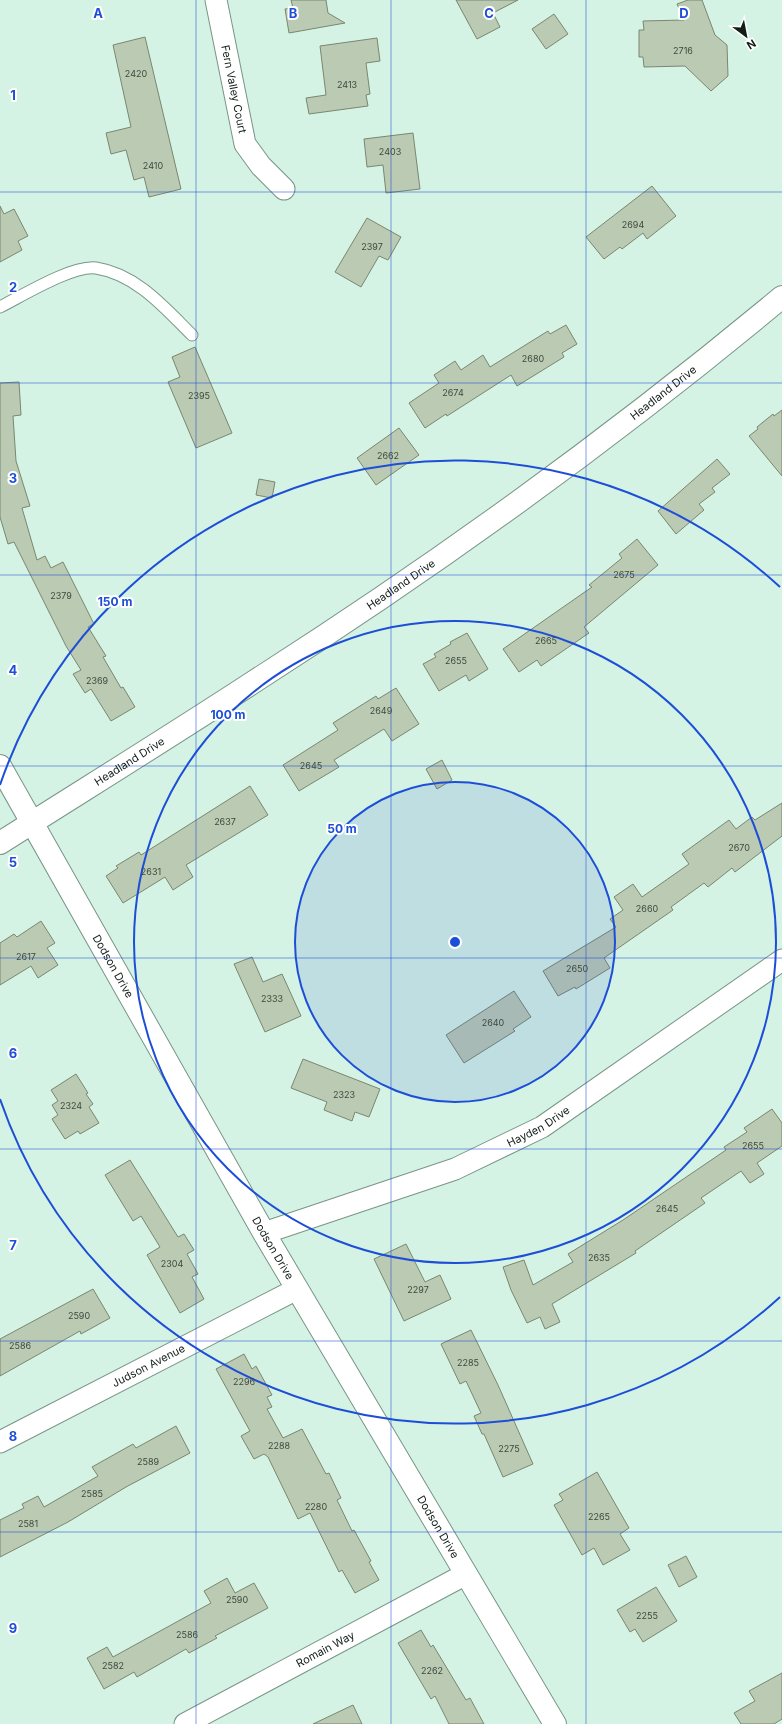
<svg xmlns="http://www.w3.org/2000/svg" width="782" height="1724" viewBox="0 0 782 1724" font-family="Inter,sans-serif">
  <style>
    .building { fill: #bbcab2; stroke: #798770 }
    .lines { fill: none; stroke-linecap: round; stroke-linejoin: round }
    .service-casing { stroke: #799587; stroke-width: 13 }
    .minor-casing { stroke: #799587; stroke-width: 23 }
    .tertiary-casing { stroke: #799587; stroke-width: 24 }
    .secondary-casing { stroke: #799587; stroke-width: 24 }
    .service { stroke: #fff; stroke-width: 11 }
    .minor { stroke: #fff; stroke-width: 21 }
    .tertiary { stroke: #fff; stroke-width: 22 }
    .secondary { stroke: #fff; stroke-width: 22 }
    .grid { fill: none; stroke: #1d4ed8; stroke-width: 1; stroke-opacity: 0.55 }
    .ring { fill: none; stroke: #1d4ed8; stroke-width: 2 }
    .labels { text-anchor: middle; stroke-width: 4; stroke-linejoin: round; paint-order: stroke }
    .number-label { font-size: 9px; fill: #3c483e }
    .street-label { font-size: 11px; fill: #121d17; stroke: #fff }
    .grid-label { font-size: 13px; text-anchor: middle; font-weight: bold; fill: #1d4ed8; stroke: #fff; stroke-width: 4; stroke-linejoin: round; paint-order: stroke }
    .centre { fill: #1d4ed8; stroke: #fff; stroke-width: 2 }
    .ring-label { font-size: 12px; text-anchor: middle; font-weight: bold; fill: #1d4ed8; stroke: #fff; stroke-width: 4; stroke-linejoin: round; paint-order: stroke }
  </style>
  <rect width="100%" height="100%" fill="#d5f3e4"/>
  <path class="building" d="M291,0H326L328,13L345,23L289,33L285,9L293,8Z
    M456,0H518L493,13L500,27L477,39Z
    M688,0H702L715,35L727,45L728,76L711,91L685,66L644,67L643,57H639V30H644L643,21L684,20L677,4Z
    M554,14L568,34L546,49L532,29Z
    M145,37L181,189L149,197L144,177L134,180L126,150L111,154L106,133L131,127L113,45Z
    M377,38L380,61L366,63L370,94L366,95L368,106L309,114L306,98L326,95L320,46Z
    M413,133L420,189L386,193L383,165L367,167L364,139Z
    M652,186L676,216L647,239L643,233L622,249L620,247L604,259L586,237Z
    M0,206L4,214L14,209L28,236L18,241L22,250L0,262Z
    M367,218L401,237L388,260L379,256L361,287L335,272Z
    M566,325L577,344L562,353L564,357L517,386L511,375L447,416L446,414L425,428L409,403L439,383L434,375L455,361L461,370L483,355L490,367L548,331L550,334Z
    M195,347L232,433L196,448L168,382L180,377L172,357Z
    M19,382L21,415L13,416L16,461L30,506L22,508L37,560L45,556L51,568L63,562L94,624L88,627L106,656L103,657L121,688L123,687L135,707L111,721L91,689L85,693L73,674L81,670L66,646L14,542L8,544L0,517V383Z
    M782,410V476L749,436L758,429L757,427L773,414L774,416Z
    M399,428L419,455L376,485L357,458Z
    M717,459L730,474L712,488L715,492L699,504L704,510L676,534L658,511Z
    M259,479L275,482L272,498L256,495Z
    M637,539L658,565L584,627L589,633L541,666L537,660L519,672L503,649L592,587L589,585L622,558L619,554Z
    M467,633L488,669L469,681L466,675L439,691L423,664L436,657L434,654L451,644L450,642Z
    M396,688L419,724L392,741L384,729L334,760L339,767L299,791L283,765L338,730L333,723L376,696L378,699Z
    M442,760L452,780L437,789L426,769Z
    M250,786L268,815L186,865L193,877L173,890L165,877L123,903L106,876L118,868L116,866L139,852L141,855Z
    M782,803V836L735,872L732,868L708,887L704,883L671,907L673,910L604,958L610,968L576,989L575,987L558,996L543,971L616,927L610,919L623,910L614,897L633,884L642,897L689,864L682,854L729,820L736,829L752,817L755,820Z
    M41,921L55,943L47,948L58,965L38,978L31,966L0,985V943L14,934L17,937Z
    M252,957L263,982L282,974L301,1016L265,1032L234,964Z
    M514,991L531,1017L513,1029L515,1031L464,1063L446,1035Z
    M303,1059L380,1089L369,1117L355,1112L352,1121L324,1110L327,1102L291,1088Z
    M76,1074L88,1093L86,1094L93,1104L89,1107L99,1123L80,1134L78,1131L65,1139L52,1119L58,1115L52,1105L58,1101L51,1090Z
    M772,1109L782,1123V1146L757,1163L764,1174L750,1183L741,1171L701,1198L705,1203L635,1251L636,1253L552,1304L560,1322L545,1329L540,1317L527,1323L511,1290L503,1267L524,1260L533,1285L573,1262L568,1254L623,1220L726,1150L724,1147L747,1132L744,1128Z
    M130,1160L178,1237L184,1234L194,1250L187,1254L198,1274L192,1277L204,1299L180,1313L147,1255L160,1247L141,1216L133,1221L105,1175Z
    M406,1244L425,1282L440,1275L451,1299L404,1321L374,1259Z
    M93,1289L110,1318L81,1334L80,1331L0,1376V1339Z
    M471,1330L498,1385L533,1464L503,1477L484,1434H482L474,1416L481,1413L466,1381L460,1384L441,1344Z
    M244,1354L252,1369L256,1366L272,1395L267,1397L272,1407L267,1409L283,1438L302,1429L326,1474L329,1473L341,1498L337,1500L352,1531L354,1530L371,1561L369,1562L379,1580L355,1593L342,1570L339,1572L310,1513L298,1519L268,1457L264,1454L254,1459L241,1436L250,1431L216,1369Z
    M176,1426L190,1453L126,1487L68,1522L0,1557V1520L24,1508L22,1504L38,1496L44,1507L98,1476L92,1467L133,1444L136,1448Z
    M597,1472L629,1528L620,1534L630,1550L603,1565L594,1548L582,1555L554,1505L563,1500L559,1494Z
    M686,1556L697,1577L679,1587L668,1565Z
    M227,1578L235,1593L254,1583L268,1608L215,1636L217,1638L189,1653L186,1649L137,1677L134,1672L104,1689L87,1658L107,1647L113,1657L211,1603L204,1591Z
    M656,1587L677,1621L643,1642L635,1629L630,1632L617,1610Z
    M421,1630L431,1647L433,1645L466,1700L470,1698L484,1724H449L435,1696L431,1699L398,1643Z
    M782,1673V1719L774,1724H741L734,1713L755,1701L749,1691Z
    M353,1705L362,1724H313Z"/>
  <g class="lines">
    <defs>
      <path id="service" d="M0,307C22,296 72,265 96,268C136,274 165,308 192,335"/>
      <g id="minor">
        <path id="s1" d="M216,0L245,144L261,166L284,189"/>
        <path id="s2" d="M264,1233L455,1169L542,1127L782,960"/>
        <path id="s3" d="M0,1442L297,1289"/>
        <path id="s4" d="M185,1724L466,1574"/>
      </g>
      <g id="tertiary">
        <path id="s5" d="M0,766L264,1233L555,1724"/>
      </g>
      <g id="secondary">
        <path id="s6" d="M0,843C85,789 171,736 255,681C438,564 615,436 782,297"/>
      </g>
    </defs>
    <use href="#service" class="service-casing"/>
    <use href="#minor" class="minor-casing"/>
    <use href="#tertiary" class="tertiary-casing"/>
    <use href="#secondary" class="secondary-casing"/>
    <use href="#service" class="service"/>
    <use href="#minor" class="minor"/>
    <use href="#tertiary" class="tertiary"/>
    <use href="#secondary" class="secondary"/>
  </g>
  <path class="grid" d="M196,0V1724M391,0V1724M586,0V1724M0,192H782M0,383H782M0,575H782M0,766H782M0,958H782M0,1149H782M0,1341H782M0,1532H782"/>
  <circle cx="455" cy="942" r="160" fill="#1d4ed8" fill-opacity=".12"/>
  <g class="ring">
    <circle cx="455" cy="942" r="160"/>
    <circle cx="455" cy="942" r="321"/>
    <path d="M780 1297A481 481 0 0 1 0 1099M0 785A481 481 0 0 1 780 587"/>
  </g>
  <g class="labels">
    <g class="number-label">
      <text x="683" y="54">2716</text>
      <text x="136" y="77">2420</text>
      <text x="347" y="88">2413</text>
      <text x="390" y="155">2403</text>
      <text x="153" y="169">2410</text>
      <text x="633" y="228">2694</text>
      <text x="372" y="250">2397</text>
      <text x="533" y="362">2680</text>
      <text x="453" y="396">2674</text>
      <text x="199" y="399">2395</text>
      <text x="388" y="459">2662</text>
      <text x="624" y="578">2675</text>
      <text x="61" y="599">2379</text>
      <text x="546" y="644">2665</text>
      <text x="456" y="664">2655</text>
      <text x="97" y="684">2369</text>
      <text x="381" y="714">2649</text>
      <text x="311" y="769">2645</text>
      <text x="225" y="825">2637</text>
      <text x="739" y="851">2670</text>
      <text x="151" y="875">2631</text>
      <text x="647" y="912">2660</text>
      <text x="26" y="960">2617</text>
      <text x="577" y="972">2650</text>
      <text x="272" y="1002">2333</text>
      <text x="493" y="1026">2640</text>
      <text x="344" y="1098">2323</text>
      <text x="71" y="1109">2324</text>
      <text x="753" y="1149">2655</text>
      <text x="667" y="1212">2645</text>
      <text x="599" y="1261">2635</text>
      <text x="172" y="1267">2304</text>
      <text x="418" y="1293">2297</text>
      <text x="79" y="1319">2590</text>
      <text x="20" y="1349">2586</text>
      <text x="468" y="1366">2285</text>
      <text x="244" y="1385">2296</text>
      <text x="279" y="1449">2288</text>
      <text x="509" y="1452">2275</text>
      <text x="148" y="1465">2589</text>
      <text x="92" y="1497">2585</text>
      <text x="316" y="1510">2280</text>
      <text x="599" y="1520">2265</text>
      <text x="28" y="1527">2581</text>
      <text x="237" y="1603">2590</text>
      <text x="647" y="1619">2255</text>
      <text x="187" y="1638">2586</text>
      <text x="113" y="1669">2582</text>
      <text x="432" y="1674">2262</text>
    </g>
    <g class="street-label">
      <text dy="4" stroke="none"><textPath href="#s1" startOffset="91">Fern Valley Court</textPath></text>
      <text dy="4" stroke="none"><textPath href="#s6" startOffset="802">Headland Drive</textPath></text>
      <text dy="4" stroke="none"><textPath href="#s6" startOffset="477">Headland Drive</textPath></text>
      <text dy="4" stroke="none"><textPath href="#s6" startOffset="153">Headland Drive</textPath></text>
      <text dy="4" stroke="none"><textPath href="#s5" startOffset="230">Dodson Drive</textPath></text>
      <text dy="4" stroke="none"><textPath href="#s2" startOffset="295">Hayden Drive</textPath></text>
      <text dy="4" stroke="none"><textPath href="#s5" startOffset="554">Dodson Drive</textPath></text>
      <text dy="4" stroke="none"><textPath href="#s3" startOffset="167">Judson Avenue</textPath></text>
      <text dy="4" stroke="none"><textPath href="#s5" startOffset="878">Dodson Drive</textPath></text>
      <text dy="4" stroke="none"><textPath href="#s4" startOffset="159">Romain Way</textPath></text>
    </g>
  </g>
  <g class="grid-label">
    <text x="98" y="18">A</text>
    <text x="293" y="18">B</text>
    <text x="489" y="18">C</text>
    <text x="684" y="18">D</text>
    <text x="13" y="100">1</text>
    <text x="13" y="292">2</text>
    <text x="13" y="483">3</text>
    <text x="13" y="675">4</text>
    <text x="13" y="867">5</text>
    <text x="13" y="1058">6</text>
    <text x="13" y="1250">7</text>
    <text x="13" y="1441">8</text>
    <text x="13" y="1633">9</text>
  </g>
  <circle cx="455" cy="942" r="6" class="centre"/>
  <g class="ring-label">
    <text x="115" y="606">150 m</text>
    <text x="228" y="719">100 m</text>
    <text x="342" y="833">50 m</text>
  </g>
  <g transform="translate(746 36) rotate(148)" stroke="#ffffff" stroke-width="3" paint-order="stroke">
  <path d="M0-3L7 15L0 10L-7 15Z" fill="#121d17"/>
  <text y="-6" font-size="11" font-weight="bold" text-anchor="middle" fill="#121d17">N</text>
  </g>
</svg>
